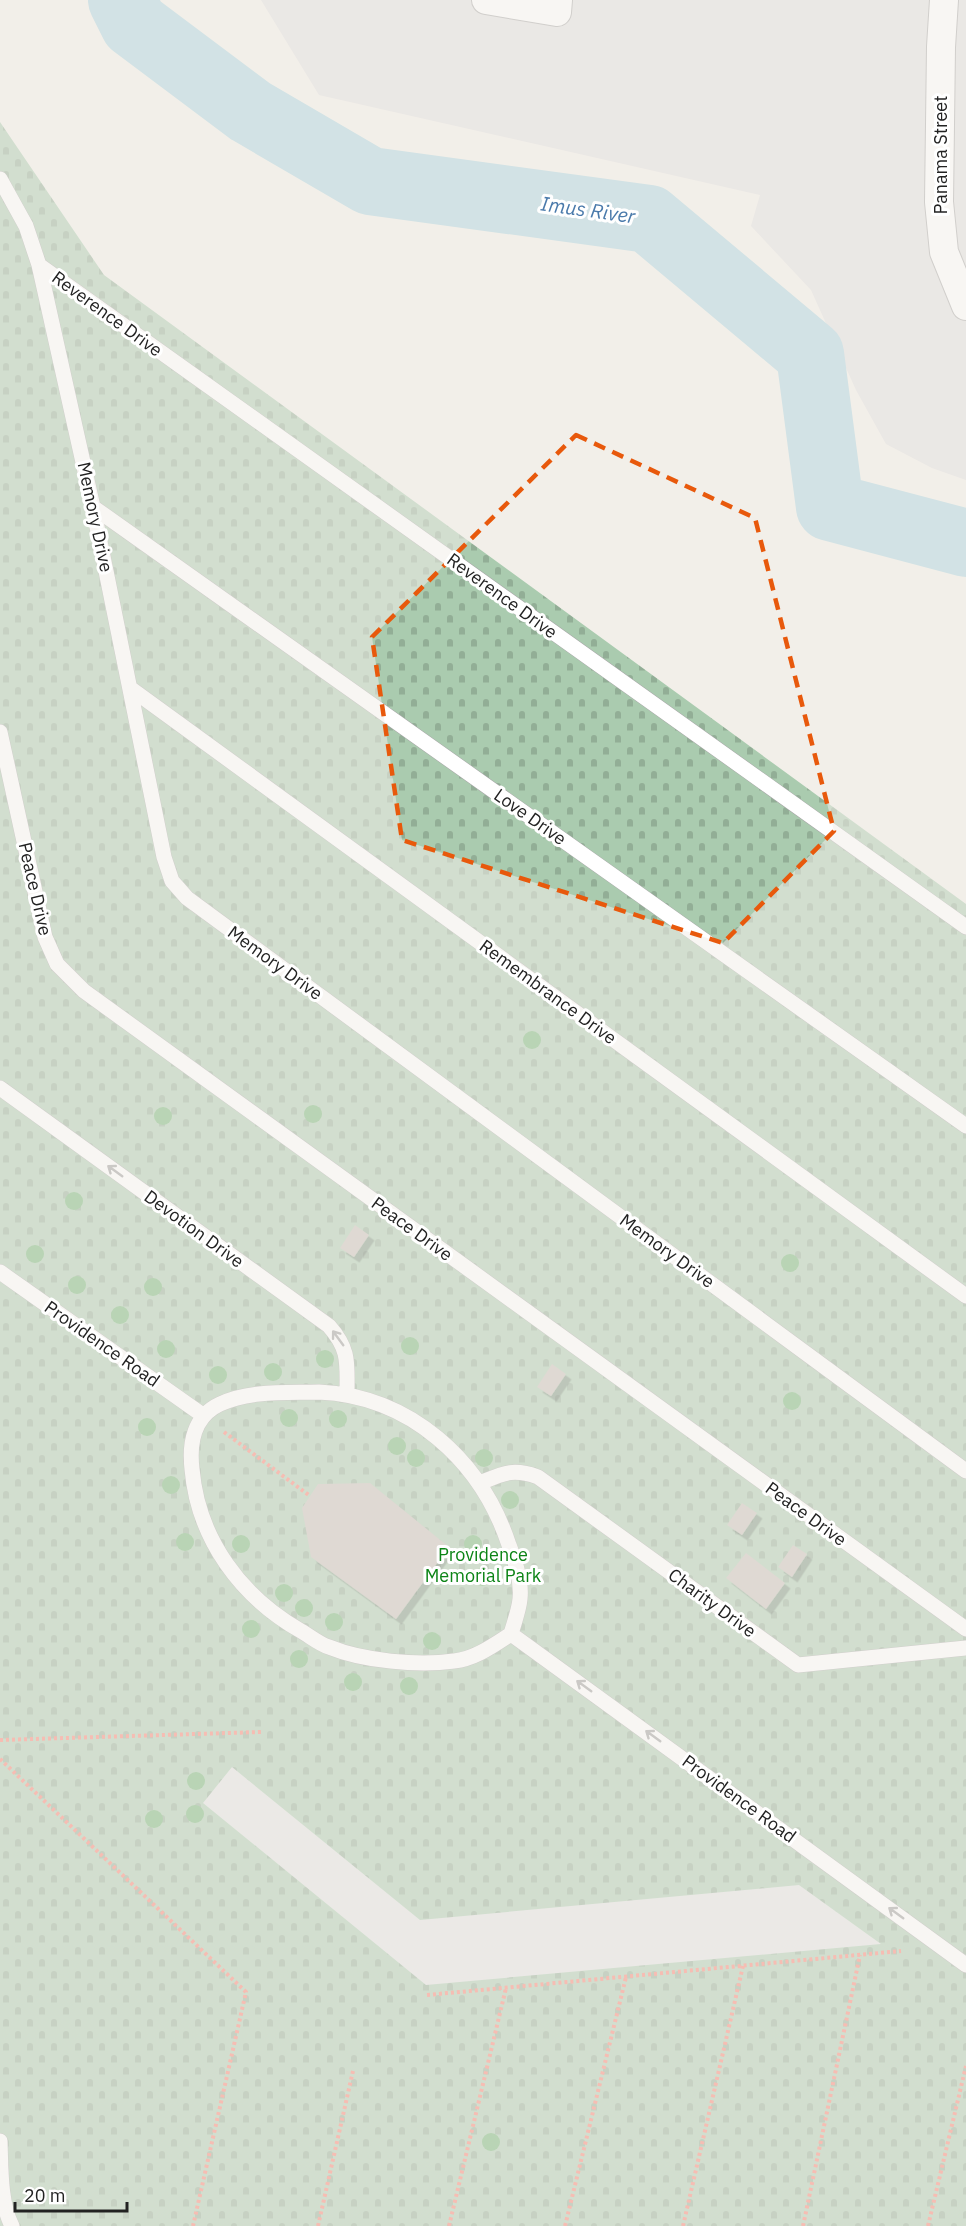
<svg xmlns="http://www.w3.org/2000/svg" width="966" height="2226" viewBox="0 0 966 2226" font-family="'IBM Plex Sans',sans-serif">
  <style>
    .residential { fill: #e0dfdf }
    .cemetery { fill: url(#cemetery-stones) }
    .parking { fill: #e2e2e2 }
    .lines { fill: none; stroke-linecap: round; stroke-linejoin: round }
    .river { stroke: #aad3df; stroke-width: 68 }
    .building { fill: #c7bfb8; filter: url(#shadow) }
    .service-casing { stroke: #a9a9a9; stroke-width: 16 }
    .minor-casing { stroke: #a9a9a9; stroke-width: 30 }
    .path { stroke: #fa8072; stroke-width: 4; stroke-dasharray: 3 3; stroke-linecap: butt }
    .service { stroke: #fff; stroke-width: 15 }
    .minor { stroke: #fff; stroke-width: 28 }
    .tree { fill: #74b475 }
    .oneway { stroke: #9c9c9c }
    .marked { fill: none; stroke: #e8590c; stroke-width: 4.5; stroke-dasharray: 12 8; stroke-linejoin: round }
    .labels { text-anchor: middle; stroke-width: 6; stroke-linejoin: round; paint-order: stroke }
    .street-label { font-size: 18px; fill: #222; stroke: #fff }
    .park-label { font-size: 18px; fill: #0c8416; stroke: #fff }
    .water-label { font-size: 20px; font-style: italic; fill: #4a7aab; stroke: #fff }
  </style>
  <defs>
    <pattern id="cemetery-stones" width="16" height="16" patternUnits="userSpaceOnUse" patternTransform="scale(1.5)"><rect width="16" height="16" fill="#aacbaf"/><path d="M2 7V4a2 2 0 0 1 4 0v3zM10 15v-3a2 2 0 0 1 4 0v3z" fill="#92ae96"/></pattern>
    <filter id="shadow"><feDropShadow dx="5.5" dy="5.5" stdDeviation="0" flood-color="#0004"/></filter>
  </defs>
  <rect width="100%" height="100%" fill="#f2efe9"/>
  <path class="residential" d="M261,0H966V480L932,468L886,444L856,390L811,290L751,226L760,195L319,95Z"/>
  <path class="cemetery" d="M0,122L104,275L966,904V2226H0Z"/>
  <path class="parking" d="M232,1767L420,1920L799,1885L881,1944L426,1985L203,1803Z"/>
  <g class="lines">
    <path class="river" d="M122,0L134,24L250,111L370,181L649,219L810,354L830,507L966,543"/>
  </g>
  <path class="building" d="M355,1225L369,1235L354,1257L340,1248Z
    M552,1364L566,1374L551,1396L537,1387Z
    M370,1483L449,1547L396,1619L311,1557L302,1508L318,1484Z
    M742,1503L757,1513L742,1535L727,1525Z
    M793,1545L807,1554L792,1577L778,1567Z
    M746,1553L785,1583L766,1609L726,1578Z"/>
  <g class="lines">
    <defs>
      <path id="service" d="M0,179L26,226L39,265L93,507L164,857L172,881L187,898L966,1471
        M39,265L966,927
        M93,507L966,1126
        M130,688L966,1296
        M0,732L45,937L57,964L84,991L966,1629
        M0,1088L329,1326C350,1350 347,1363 347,1394
        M0,1272L204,1416
        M319,1392C410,1396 481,1460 509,1545C515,1561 522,1581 520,1599C519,1610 514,1623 511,1634C494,1645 475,1659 454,1661C418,1666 363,1661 329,1647C319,1644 310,1636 301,1631C241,1597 198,1539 192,1469C189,1443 194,1416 220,1404C250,1390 287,1393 319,1392Z
        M480,1483C504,1473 513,1468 538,1477L798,1665L966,1648
        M511,1634L966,1965
        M0,2141C1,2167 0,2203 12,2226"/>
      <path id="minor" d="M486,0L557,12L558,0
        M944,0L941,47L939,202L944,252L966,306"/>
    </defs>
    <use href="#service" class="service-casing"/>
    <use href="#minor" class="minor-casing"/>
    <path class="path" d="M224,1432L310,1496
      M0,1740L261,1732
      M0,1759L246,1992L193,2226
      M427,1995L901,1951
      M318,2226L353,2071
      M449,2226L506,1988
      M565,2226L626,1977
      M683,2226L743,1966
      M803,2226L860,1955
      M928,2226L966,2066"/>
    <use href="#service" class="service"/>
    <use href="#minor" class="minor"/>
  </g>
  <g class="tree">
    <circle cx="532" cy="1040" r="9"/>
    <circle cx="313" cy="1114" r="9"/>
    <circle cx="163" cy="1116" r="9"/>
    <circle cx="74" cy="1201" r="9"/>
    <circle cx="35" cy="1254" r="9"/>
    <circle cx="790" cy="1263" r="9"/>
    <circle cx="77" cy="1285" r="9"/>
    <circle cx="153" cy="1287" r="9"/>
    <circle cx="120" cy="1315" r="9"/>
    <circle cx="410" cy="1346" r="9"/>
    <circle cx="166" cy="1349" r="9"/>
    <circle cx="325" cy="1359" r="9"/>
    <circle cx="273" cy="1372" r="9"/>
    <circle cx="218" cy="1375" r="9"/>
    <circle cx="792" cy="1401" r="9"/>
    <circle cx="289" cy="1418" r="9"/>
    <circle cx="338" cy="1419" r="9"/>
    <circle cx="147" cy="1427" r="9"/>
    <circle cx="397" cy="1446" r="9"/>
    <circle cx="416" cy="1458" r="9"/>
    <circle cx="484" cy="1458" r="9"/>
    <circle cx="171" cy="1485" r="9"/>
    <circle cx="510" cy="1500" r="9"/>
    <circle cx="185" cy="1542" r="9"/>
    <circle cx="241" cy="1544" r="9"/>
    <circle cx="473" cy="1544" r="9"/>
    <circle cx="482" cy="1577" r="9"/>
    <circle cx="284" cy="1593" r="9"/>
    <circle cx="304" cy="1608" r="9"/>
    <circle cx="334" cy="1622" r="9"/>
    <circle cx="251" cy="1629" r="9"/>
    <circle cx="432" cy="1641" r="9"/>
    <circle cx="299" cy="1659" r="9"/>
    <circle cx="353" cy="1682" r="9"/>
    <circle cx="409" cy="1686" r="9"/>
    <circle cx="196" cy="1781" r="9"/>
    <circle cx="195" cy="1814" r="9"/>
    <circle cx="154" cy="1819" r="9"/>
    <circle cx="491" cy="2142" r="9"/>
  </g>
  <defs><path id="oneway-shaft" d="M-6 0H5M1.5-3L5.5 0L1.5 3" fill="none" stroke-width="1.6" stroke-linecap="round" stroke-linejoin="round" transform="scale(1.5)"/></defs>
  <g class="oneway">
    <use href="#oneway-shaft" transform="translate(115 1171) rotate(-144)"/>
    <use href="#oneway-shaft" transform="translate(338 1338) rotate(-126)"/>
    <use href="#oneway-shaft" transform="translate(584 1686) rotate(-144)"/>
    <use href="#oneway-shaft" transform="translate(653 1736) rotate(-144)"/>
    <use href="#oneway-shaft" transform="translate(896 1913) rotate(-144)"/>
  </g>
  <path d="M0 0H966V2226H0ZM576,435L755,518L834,831L723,943L402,840L372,637Z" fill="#f2efe9" fill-opacity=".55" fill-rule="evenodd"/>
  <path class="marked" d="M576,435L755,518L834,831L723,943L402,840L372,637Z"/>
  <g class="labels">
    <g class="street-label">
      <text transform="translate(941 155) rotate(-90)" y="6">Panama Street</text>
      <text transform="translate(107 314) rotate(36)" y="6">Reverence Drive</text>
      <text transform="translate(95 517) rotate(78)" y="6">Memory Drive</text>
      <text transform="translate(502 596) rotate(36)" y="6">Reverence Drive</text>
      <text transform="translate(530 817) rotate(35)" y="6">Love Drive</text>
      <text transform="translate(35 889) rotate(77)" y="6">Peace Drive</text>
      <text transform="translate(275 963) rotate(36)" y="6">Memory Drive</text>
      <text transform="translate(548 992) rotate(36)" y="6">Remembrance Drive</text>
      <text transform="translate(194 1229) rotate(36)" y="6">Devotion Drive</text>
      <text transform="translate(412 1229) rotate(36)" y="6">Peace Drive</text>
      <text transform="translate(667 1251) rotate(36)" y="6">Memory Drive</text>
      <text transform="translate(102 1344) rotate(35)" y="6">Providence Road</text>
      <text transform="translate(806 1514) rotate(36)" y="6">Peace Drive</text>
      <text transform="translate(712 1603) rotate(36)" y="6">Charity Drive</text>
      <text transform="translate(739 1799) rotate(36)" y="6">Providence Road</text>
    </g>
    <g class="park-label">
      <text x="483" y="1561">Providence<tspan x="483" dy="21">Memorial Park</tspan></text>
    </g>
    <g class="water-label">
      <text transform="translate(588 210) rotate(8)" y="7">Imus River</text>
    </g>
  </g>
  <path d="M15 2202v9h112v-9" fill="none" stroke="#222222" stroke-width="3"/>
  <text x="24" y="2202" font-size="18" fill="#222222" stroke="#ffffff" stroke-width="4.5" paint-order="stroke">20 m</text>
</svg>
